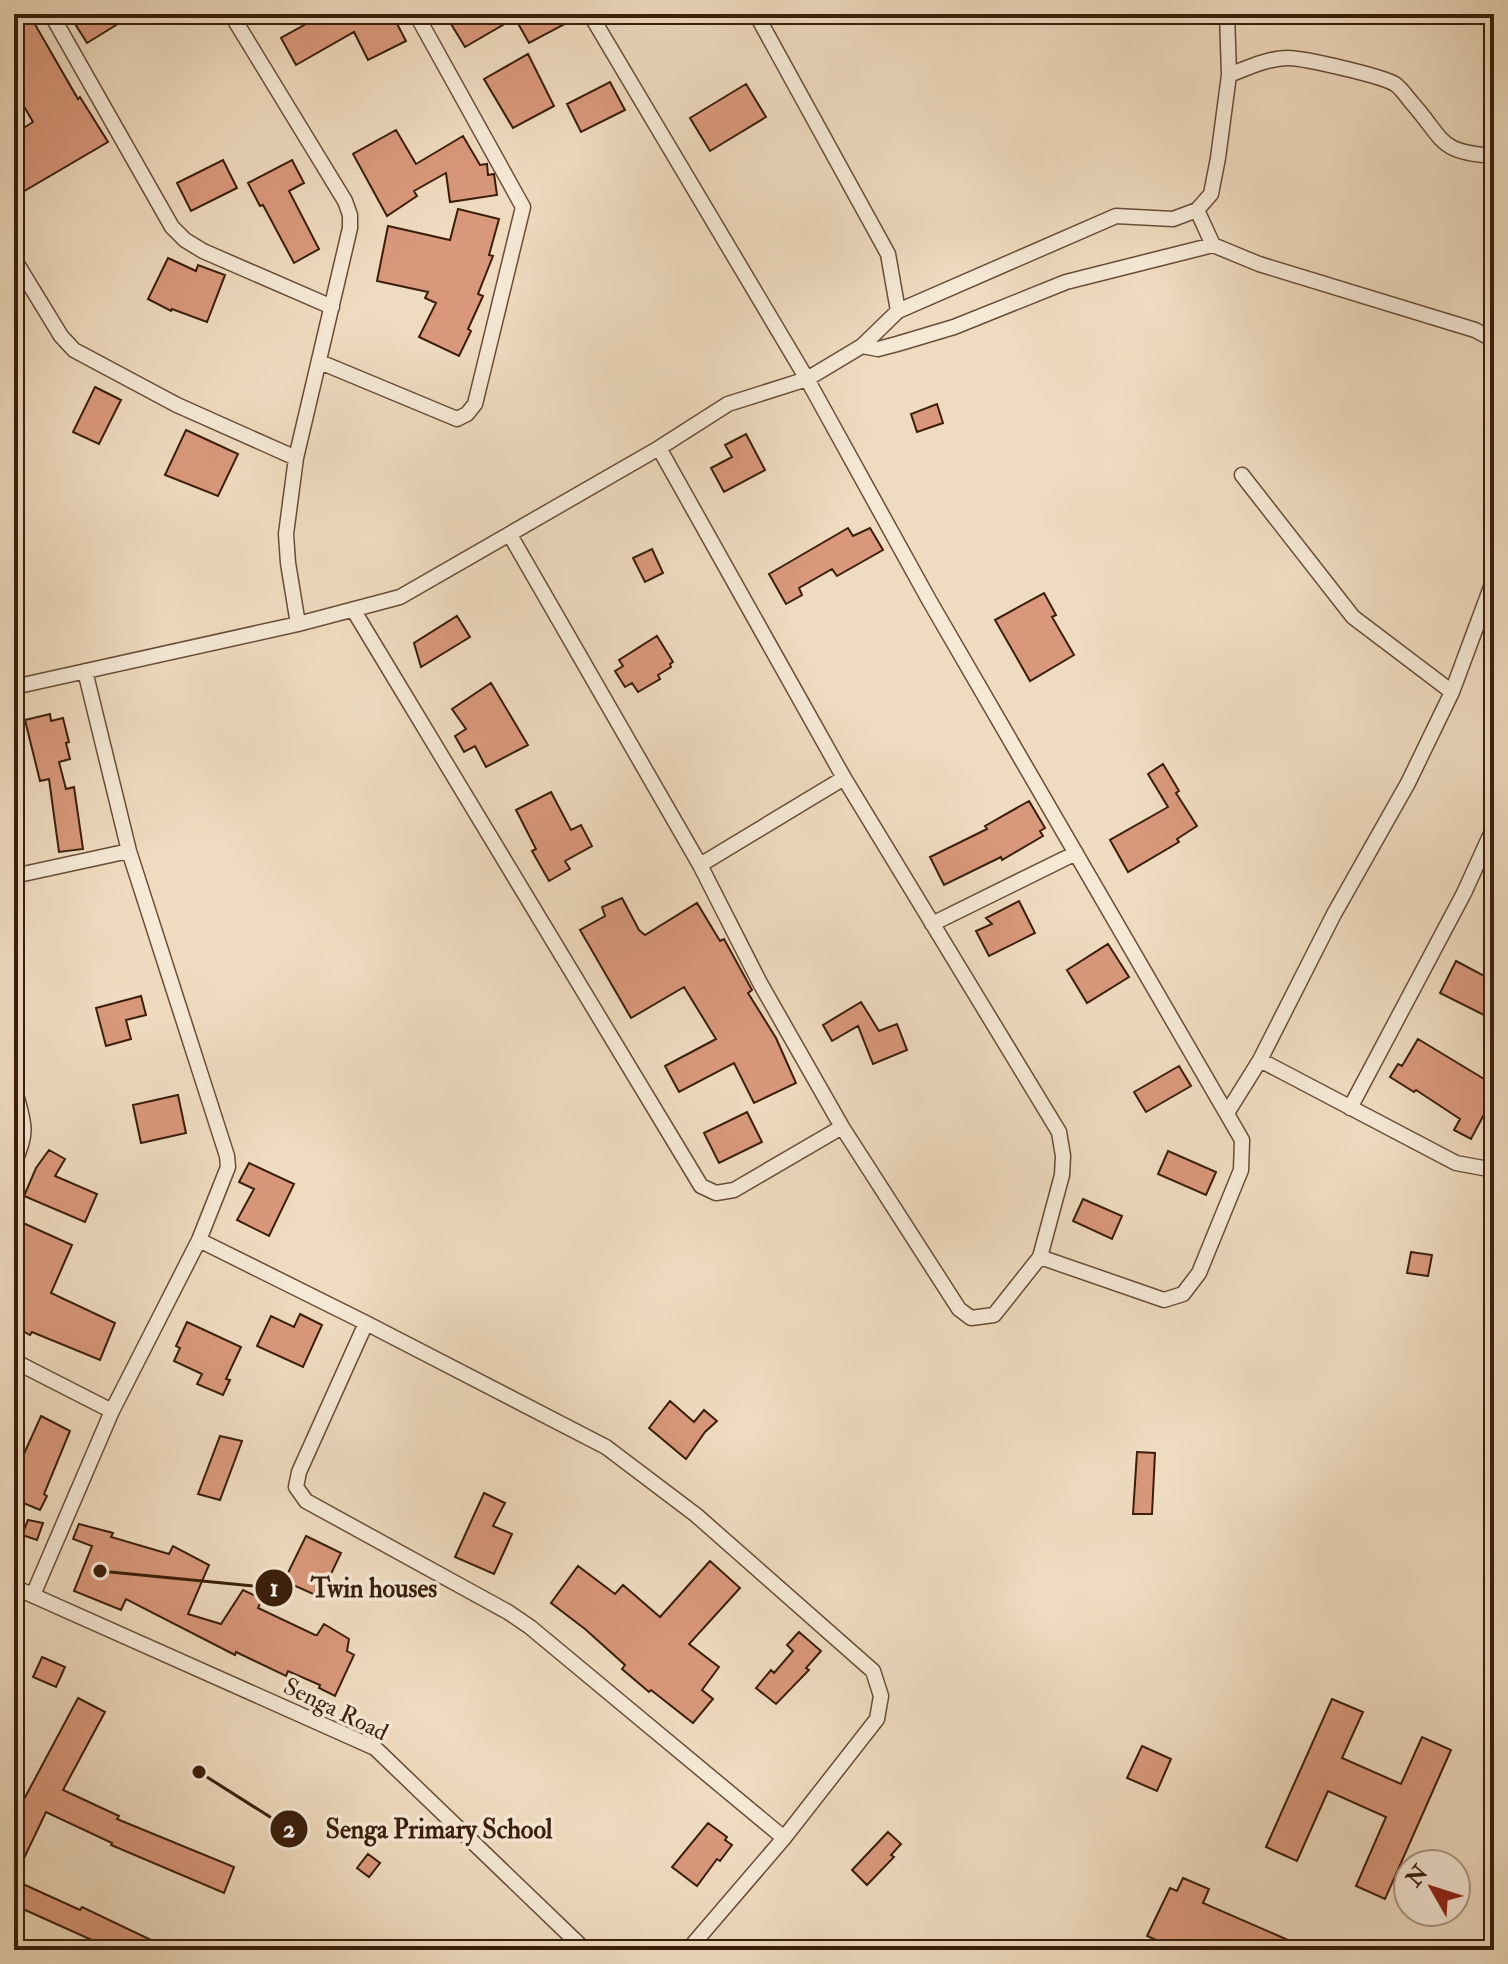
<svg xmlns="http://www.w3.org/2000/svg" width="1508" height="1964" viewBox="0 0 1508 1964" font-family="'IM FELL Double Pica',serif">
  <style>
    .building { fill: #d9987b; stroke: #3a1e0b; stroke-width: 2 }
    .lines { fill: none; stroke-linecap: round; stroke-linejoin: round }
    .street-casing { stroke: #674d38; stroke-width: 17 }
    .street { stroke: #f5e8d5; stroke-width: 14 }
    .labels { text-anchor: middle; stroke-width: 7; stroke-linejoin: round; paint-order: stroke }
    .street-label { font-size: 24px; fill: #3a1e0b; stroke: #f5e8d5 }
    .leader { fill: none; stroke: #3a1e0b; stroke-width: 3 }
    .callout-dot { fill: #3a1e0b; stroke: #f5e8d5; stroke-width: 3 }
    .mark-label { font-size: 24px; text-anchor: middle; font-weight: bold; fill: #fff }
    .callout-label { font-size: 26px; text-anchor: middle; font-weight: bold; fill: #3a1e0b; stroke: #f5e8d5; stroke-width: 7; stroke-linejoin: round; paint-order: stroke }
  </style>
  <rect width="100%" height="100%" fill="#efdbbf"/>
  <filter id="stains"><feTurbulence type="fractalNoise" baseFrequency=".0025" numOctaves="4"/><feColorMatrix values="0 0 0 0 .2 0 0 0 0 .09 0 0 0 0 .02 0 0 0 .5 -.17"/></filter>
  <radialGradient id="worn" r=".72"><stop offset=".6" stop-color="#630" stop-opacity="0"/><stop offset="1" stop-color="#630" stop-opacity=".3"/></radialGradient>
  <path class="building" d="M14,14H29L78,99L80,97L108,142L14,197V134L33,122L14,89Z
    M79,14H134L87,43L72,19Z
    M324,14H392L406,41L368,60L354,32L296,65L281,38Z
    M445,14H580V16L529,43L515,18L465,47Z
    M528,54L554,106L513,128L484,79Z
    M610,82L625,110L581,132L567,104Z
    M746,84L766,117L710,151L690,118Z
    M396,130L416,164L463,136L480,165L487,164L488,175L494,174L497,195L450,202L446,173L414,191L417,196L387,216L353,154Z
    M223,160L237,188L191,211L177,183Z
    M292,160L304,183L289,191L319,249L294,263L263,205L260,206L248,183Z
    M458,209L499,219L489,255L493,256L478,294L483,296L468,329L471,331L459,356L419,337L436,303L425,298L428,292L377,281L388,226L450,240Z
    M168,258L196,271L198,265L225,275L207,322L172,309L171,311L148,299Z
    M95,387L121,400L99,444L73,432Z
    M937,404L943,423L917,432L911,414Z
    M186,430L238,454L218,496L165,475Z
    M746,434L765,470L724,492L711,468L732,457L725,445Z
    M848,528L853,536L870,528L883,550L837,576L832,569L799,588L802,595L786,604L769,574Z
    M652,549L663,573L645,582L633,558Z
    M1044,593L1056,615L1052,617L1074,655L1030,681L995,620Z
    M457,616L470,637L421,667L414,643Z
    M657,636L673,662L670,664L671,667L658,675L660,679L638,692L632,683L625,687L615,671L623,666L619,660Z
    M491,683L528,745L486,767L475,746L464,752L455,736L466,729L452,709Z
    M50,714L51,721L63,718L69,742L66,743L70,759L59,762L66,789L74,787L83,849L59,852L49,779L40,781L25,720Z
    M1163,764L1179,791L1176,793L1197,826L1177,839L1179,842L1128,872L1110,840L1168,807L1148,774Z
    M551,792L571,830L581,825L592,846L565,861L570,869L549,881L532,851L536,849L516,810Z
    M1029,801L1045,828L1040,831L1043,836L1002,860L1001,857L944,885L930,857L987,829L985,826Z
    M622,898L639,930L645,935L697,903L720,941L724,939L752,990L748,993L776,1038L796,1083L754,1103L734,1063L679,1092L665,1066L716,1039L684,987L631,1018L580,930L605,916L602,907Z
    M1019,901L1035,933L989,956L976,931L992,924L986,918Z
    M1108,944L1129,977L1087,1003L1067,970Z
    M1456,961L1494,981V1020L1440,993Z
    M141,996L146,1015L126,1020L131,1039L106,1046L96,1008Z
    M861,1002L879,1031L897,1024L907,1050L873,1064L858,1026L832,1041L823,1025Z
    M1418,1039L1494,1085V1107L1489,1105L1471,1139L1454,1130L1460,1119L1416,1090L1414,1092L1390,1077L1398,1064L1402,1066Z
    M1179,1066L1191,1086L1146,1112L1134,1092Z
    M178,1095L186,1133L141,1143L133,1105Z
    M747,1112L762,1142L719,1163L704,1133Z
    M49,1150L65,1159L55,1176L97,1194L85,1222L24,1196L36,1168Z
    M1168,1151L1216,1172L1206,1195L1158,1174Z
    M249,1163L294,1184L269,1236L237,1220L254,1189L239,1182Z
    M1083,1199L1122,1216L1112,1239L1073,1221Z
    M21,1222L72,1245L51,1293L115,1323L100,1360L32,1332L30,1335L14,1326V1239Z
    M1411,1252L1432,1255L1428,1276L1407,1273Z
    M300,1314L322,1325L303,1367L257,1346L271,1316L294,1327Z
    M187,1322L241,1347L226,1379L230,1380L223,1395L197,1384L202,1374L174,1361L180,1348L176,1346Z
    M670,1401L694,1422L704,1410L717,1421L705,1432L686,1459L649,1428Z
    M41,1416L70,1431L44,1494L47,1496L40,1510L14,1499V1476Z
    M220,1436L242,1441L220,1500L198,1494Z
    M1137,1452L1155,1453L1152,1514H1133Z
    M484,1493L505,1503L493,1526L512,1534L494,1574L455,1557Z
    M28,1520L43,1523L37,1540L22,1535Z
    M79,1524L113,1533L111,1537L169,1554L173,1546L209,1565L188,1614L221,1624L243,1590L262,1599L258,1608L315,1635H317L324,1624L349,1639L347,1651L354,1655L335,1696L319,1688L320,1685L288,1671L286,1676L236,1652L235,1655L126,1599L121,1610L74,1591L92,1546L73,1539Z
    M306,1536L341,1553L320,1597L284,1581Z
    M710,1561L740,1588L689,1644L719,1667L702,1690L713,1699L693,1723L651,1690L649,1692L622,1669L625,1665L585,1629L551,1603L578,1566L615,1594L623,1585L660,1617Z
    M799,1632L821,1651L806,1668L809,1670L776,1704L756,1688L771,1670L774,1673L793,1651L787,1645Z
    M42,1657L65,1667L56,1687L33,1677Z
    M78,1698L105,1712L63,1790L119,1816L117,1819L234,1867L224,1893L111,1845L112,1843L46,1812L14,1879V1810L18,1801L22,1803Z
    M1332,1699L1363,1712L1342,1758L1401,1784L1422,1737L1451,1750L1385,1899L1356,1886L1386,1817L1328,1791L1297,1861L1266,1847Z
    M1142,1746L1171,1759L1157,1791L1127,1778Z
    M708,1823L727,1837L725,1840L732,1845L720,1861L717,1859L697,1886L672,1867Z
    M888,1832L901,1844L891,1855L894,1857L867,1885L852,1870Z
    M368,1854L380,1863L369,1877L357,1868Z
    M1183,1878L1209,1889L1203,1903L1311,1950H1180L1147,1936L1170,1888L1177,1891Z
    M14,1880L80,1910L82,1907L172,1950H114L14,1905Z"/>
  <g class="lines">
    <defs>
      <path id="street" d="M51,14L172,227L185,240L203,251L332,307
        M231,14L345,201L350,215V228L296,458L286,534L288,563L298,624
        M590,14L807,379L929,600L1242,1140L1241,1170L1199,1273L1183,1294L1164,1300L1040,1257
        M756,14L888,254L898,311
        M1227,14L1229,75
        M1197,210L1213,245
        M14,259L61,336L74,350L177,405L296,458
        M862,346L878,349L897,344L954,327L1066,282L1213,245L1259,264L1475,330L1494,340
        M320,362L457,419L467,414L475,404L523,207L416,14
        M1242,475L1353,617L1452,692
        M510,535L700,865L760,983L842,1127L959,1309L971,1318L994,1315L1040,1257L1062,1175L1063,1156L1059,1132L844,778L659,448
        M354,611L701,1186L716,1193L734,1190L842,1127
        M14,687L298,624L400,597L659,448L728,404L807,379L862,346L898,311L1116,216L1173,219L1197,210L1211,194L1218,158L1229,75C1247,68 1268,58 1288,58C1304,58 1382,76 1395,84C1401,88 1407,97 1412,103C1445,140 1437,152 1494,156
        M700,865L844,778
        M14,876L129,851
        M932,924L1076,853
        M1260,1060L1456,1163L1494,1170
        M14,1087C23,1122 30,1129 14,1163
        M1350,1108L1464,893L1494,827
        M1227,1113L1260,1060L1334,914L1408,783L1452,692L1494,579
        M199,1240L366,1323L606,1447L696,1515L873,1671L881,1696L877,1719L784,1838L688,1950
        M366,1323L299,1472L296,1487L306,1501L508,1612L530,1627L784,1838
        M14,1361L112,1411
        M14,1587L375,1748L585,1950
        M33,1595L112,1411L199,1240L228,1167L227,1156L129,851L85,671"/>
    </defs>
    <use href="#street" class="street-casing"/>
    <use href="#street" class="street"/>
  </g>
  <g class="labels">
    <g class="street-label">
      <text transform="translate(336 1709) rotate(26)" y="8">Senga Road</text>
    </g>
  </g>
  <path class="leader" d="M100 1571L274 1588M199 1772L289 1829"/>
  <g class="callout-dot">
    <circle cx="100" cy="1571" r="8"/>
    <circle cx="199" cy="1772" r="8"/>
    <circle cx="274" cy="1588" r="20"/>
    <circle cx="289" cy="1829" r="20"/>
  </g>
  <g class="mark-label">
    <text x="274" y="1596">1</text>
    <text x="289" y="1837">2</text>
  </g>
  <g class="callout-label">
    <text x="374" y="1597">Twin houses</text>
    <text x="439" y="1838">Senga Primary School</text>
  </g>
  <rect width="1508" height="1964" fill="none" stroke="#efdbbf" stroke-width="48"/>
  <rect x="16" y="16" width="1476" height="1932" fill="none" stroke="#3a1e0b" stroke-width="4"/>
  <rect x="24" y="24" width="1460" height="1916" fill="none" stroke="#3a1e0b" stroke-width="2"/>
  <g transform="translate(1432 1888) rotate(309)"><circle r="38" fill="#f5e8d5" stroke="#aa9784" stroke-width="2"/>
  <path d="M0-6L14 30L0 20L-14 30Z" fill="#8f2418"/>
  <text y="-12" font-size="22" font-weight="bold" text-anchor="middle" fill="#3a1e0b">N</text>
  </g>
  <rect width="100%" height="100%" filter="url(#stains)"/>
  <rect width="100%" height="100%" fill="url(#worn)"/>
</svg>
